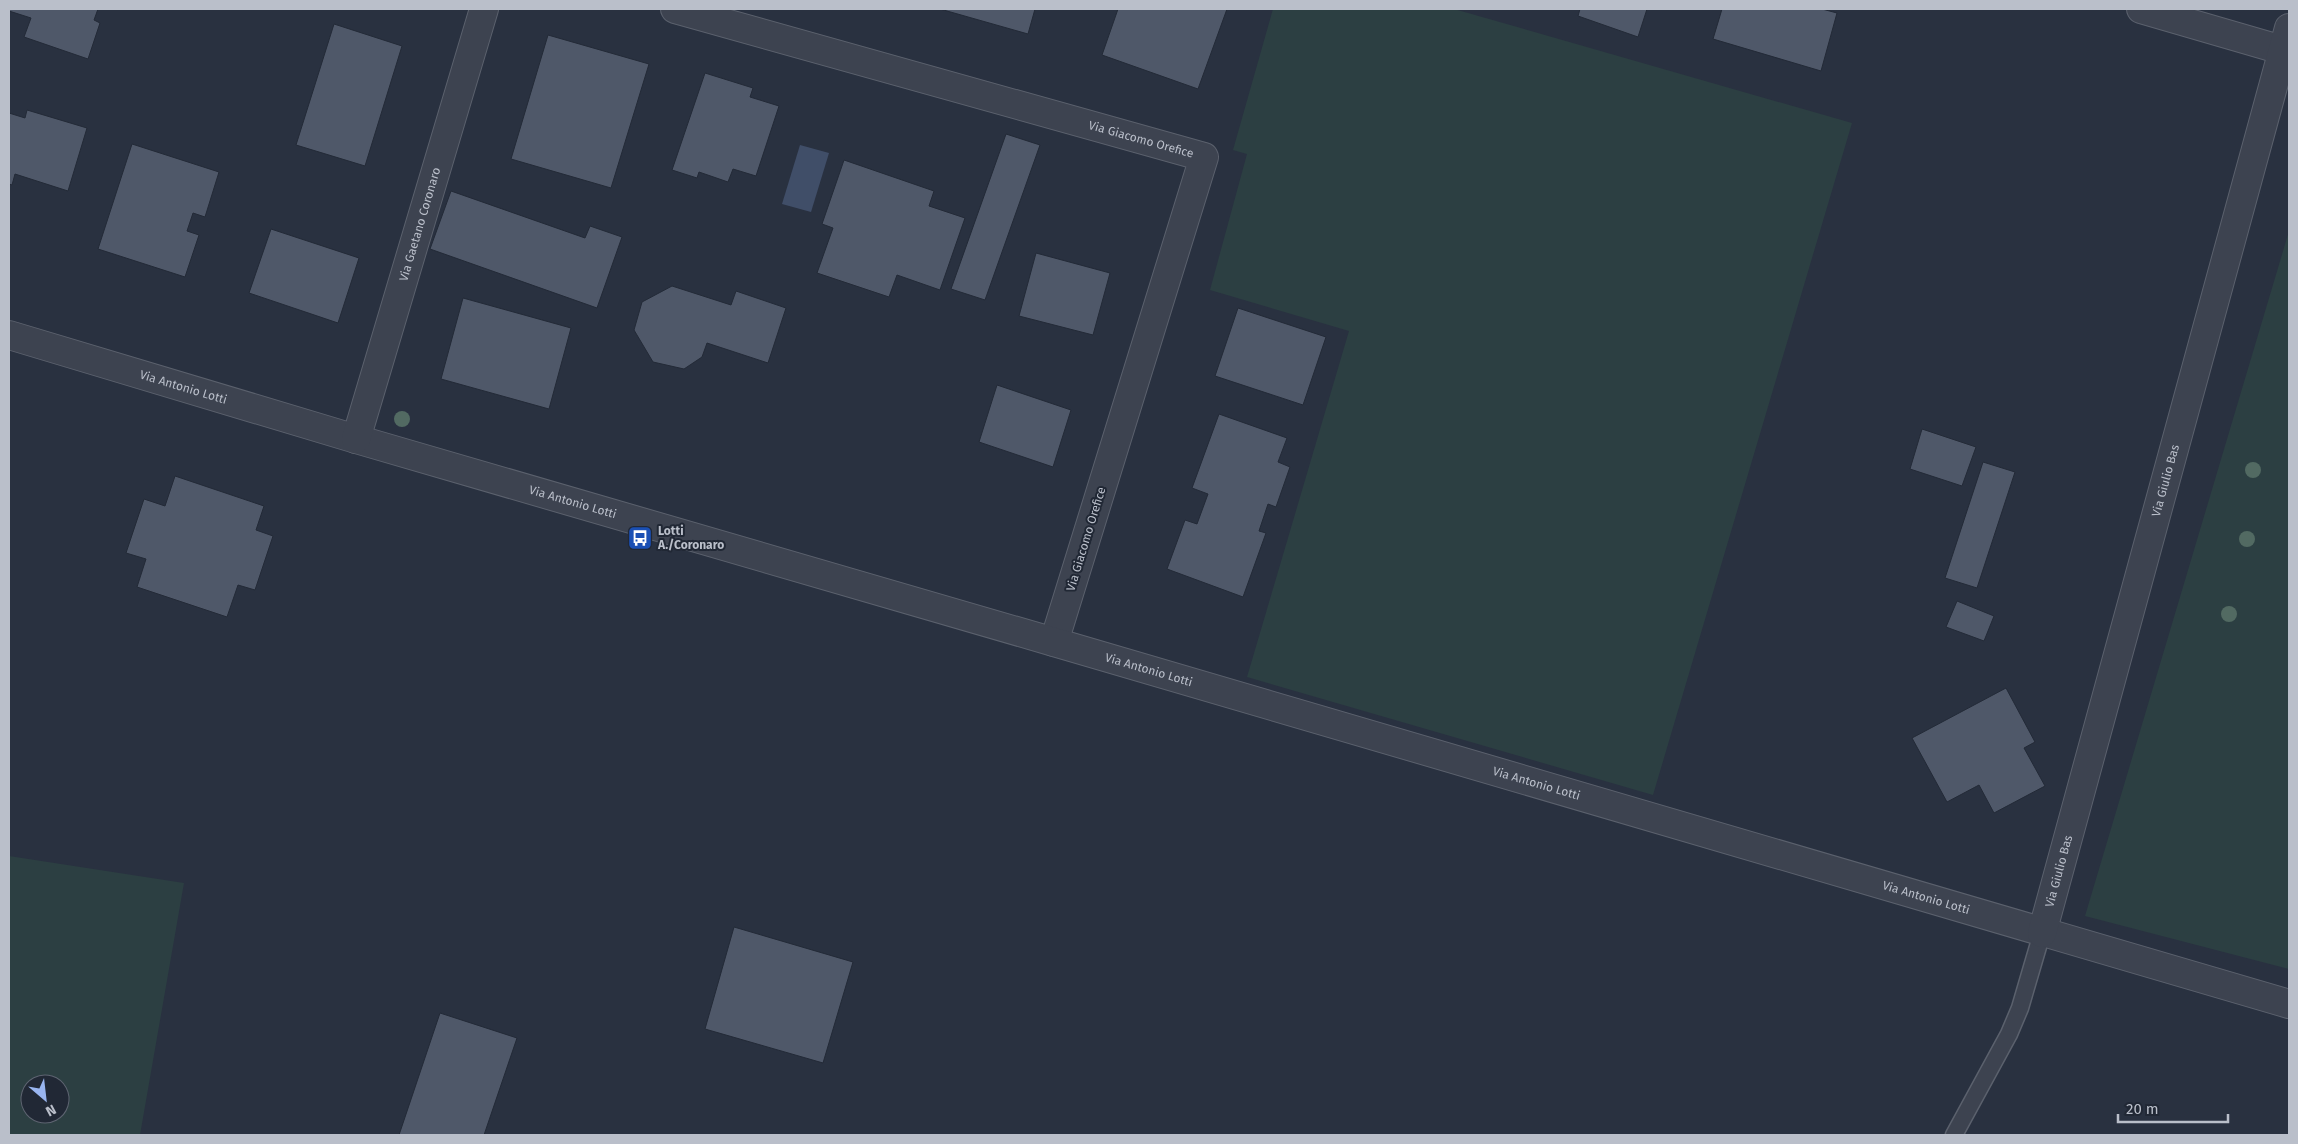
<svg xmlns="http://www.w3.org/2000/svg" width="2298" height="1144" viewBox="0 0 2298 1144" font-family="'Fira Sans',sans-serif">
  <style>
    .green { fill: #2c3f42; fill-rule: evenodd }
    .water { fill: #404e68 }
    .building { fill: #4f5869; stroke: #232a37 }
    .lines { fill: none; stroke-linecap: round; stroke-linejoin: round }
    .lane-casing { stroke: #5b616d; stroke-width: 19 }
    .street-casing { stroke: #5b616d; stroke-width: 30 }
    .lane { stroke: #3d4350; stroke-width: 16 }
    .street { stroke: #3d4350; stroke-width: 28 }
    .tree { fill: #526a62 }
    .labels { text-anchor: middle; stroke-width: 4; stroke-linejoin: round; paint-order: stroke }
    .street-label { font-size: 12px; fill: #babfca; stroke: #212835 }
    .poi-label { font-size: 12px; font-weight: bold; fill: #babfca; stroke: #212835; text-anchor: start }
  </style>
  <rect width="100%" height="100%" fill="#293140"/>
  <path class="green" d="M1273,9H1454L1852,123L1653,795L1247,677L1349,331L1210,290L1247,154L1233,150Z
    M2289,231V969L2085,916Z
    M9,856L184,883L140,1135H9ZM30,1084H60V1114H30Z"/>
  <path class="water" d="M800,145L829,153L811,212L782,204Z"/>
  <path class="building" d="M10,9H98L94,20L100,23L88,59L24,37L31,18L9,11Z
    M940,9H1035L1028,34Z
    M1118,9H1227L1198,89L1102,55Z
    M1580,9H1647L1638,37L1578,16Z
    M1722,9H1822L1837,13L1821,71L1713,39Z
    M334,24L402,46L365,166L296,145Z
    M548,35L649,64L611,188L511,159Z
    M705,73L753,88L750,97L779,106L756,176L733,169L728,182L699,172L697,178L672,170Z
    M27,110L87,128L68,191L15,174L12,185L9,184V113L25,118Z
    M1006,134L1040,145L985,300L951,289Z
    M132,144L219,172L205,217L193,213L187,231L199,235L185,277L98,249Z
    M844,160L934,191L929,206L965,218L940,290L897,275L889,297L817,273L833,228L822,224Z
    M451,191L585,238L590,226L622,237L597,308L430,249Z
    M271,229L359,258L338,323L249,293Z
    M1036,253L1110,273L1093,335L1019,316Z
    M672,286L731,305L736,291L786,308L768,363L707,343L702,357L684,369L653,362L634,330L642,302Z
    M463,298L571,328L549,409L441,379Z
    M1238,308L1326,337L1303,405L1215,376Z
    M997,385L1071,410L1053,467L979,442Z
    M1219,414L1287,438L1278,462L1290,467L1276,507L1268,504L1259,531L1266,533L1243,597L1167,569L1185,520L1197,524L1208,494L1192,488Z
    M1922,429L1976,447L1962,486L1910,469Z
    M1983,462L2015,472L1977,588L1945,578Z
    M175,476L264,506L256,530L273,536L255,590L238,585L227,617L137,587L146,559L126,553L144,499L165,506Z
    M1957,601L1994,616L1984,641L1946,627Z
    M2006,688L2035,742L2024,748L2045,786L1994,813L1979,785L1947,802L1912,738Z
    M734,927L853,962L823,1063L705,1029Z
    M440,1013L517,1038L484,1135H399Z"/>
  <g class="lines">
    <defs>
      <path id="lane" d="M1954,1135L2009,1034L2020,1008L2042,933"/>
      <g id="street">
        <path id="s1" d="M675,9L1204,157L1054,642"/>
        <path d="M2141,9L2282,50"/>
        <path id="s2" d="M9,335L356,439L1054,642L2289,1004"/>
        <path id="s3" d="M356,439L484,9"/>
        <path id="s4" d="M2042,933L2289,28"/>
      </g>
    </defs>
    <use href="#lane" class="lane-casing"/>
    <use href="#street" class="street-casing"/>
    <use href="#lane" class="lane"/>
    <use href="#street" class="street"/>
  </g>
  <g class="tree">
    <circle cx="402" cy="419" r="8"/>
    <circle cx="2253" cy="470" r="8"/>
    <circle cx="2247" cy="539" r="8"/>
    <circle cx="2229" cy="614" r="8"/>
  </g>
  <defs>
    <symbol id="bus-square" viewBox="-11 -11 22 22"><rect x="-9" y="-9" width="18" height="18" rx="4" fill="#1a4fb4" stroke="#212835"/><path d="M-5-6H5V4H4V6H2V4H-2V6H-4V4H-5ZM-3.5-4V0h7V-4ZM-3.5 1.2v1.5H-2V1.2ZM2 1.2v1.5H3.5V1.2Z" fill="#fff"/></symbol>
  </defs>
  <g fill-rule="evenodd">
    <use href="#bus-square" x="626" y="524" width="28" height="28"/>
  </g>
  <g class="labels">
    <g class="street-label">
      <text dy="4" stroke="none"><textPath href="#s1" startOffset="484">Via Giacomo Orefice</textPath></text>
      <text dy="4" stroke="none"><textPath href="#s3" startOffset="224">Via Gaetano Coronaro</textPath></text>
      <text dy="4" stroke="none"><textPath href="#s2" startOffset="182">Via Antonio Lotti</textPath></text>
      <text dy="4" stroke="none"><textPath href="#s4" startOffset="469">Via Giulio Bas</textPath></text>
      <text dy="4" stroke="none"><textPath href="#s2" startOffset="588">Via Antonio Lotti</textPath></text>
      <text transform="translate(1086 539) rotate(-73)" y="4">Via Giacomo Orefice</text>
      <text dy="4" stroke="none"><textPath href="#s2" startOffset="1188">Via Antonio Lotti</textPath></text>
      <text dy="4" stroke="none"><textPath href="#s2" startOffset="1592">Via Antonio Lotti</textPath></text>
      <text dy="4" stroke="none"><textPath href="#s4" startOffset="64">Via Giulio Bas</textPath></text>
      <text dy="4" stroke="none"><textPath href="#s2" startOffset="1998">Via Antonio Lotti</textPath></text>
    </g>
    <g class="poi-label">
      <text x="658" y="535">Lotti<tspan x="658" dy="14">A./Coronaro</tspan></text>
    </g>
  </g>
  <rect width="2298" height="1144" fill="none" stroke="#babfca" stroke-width="20"/>
  <g transform="translate(45 1099) rotate(152)"><circle r="24" fill="#212835" stroke="#5e6471"/>
  <path d="M0-4L9 19L0 12L-9 19Z" fill="#99b5f0"/>
  <text y="-8" font-size="14" font-weight="bold" text-anchor="middle" fill="#babfca">N</text>
  </g>
  <path d="M2118 1114v8h110v-8" fill="none" stroke="#babfca" stroke-width="2.5"/>
  <text x="2126" y="1114" font-size="15" fill="#babfca" stroke="#212835" stroke-width="4" paint-order="stroke">20 m</text>
</svg>
